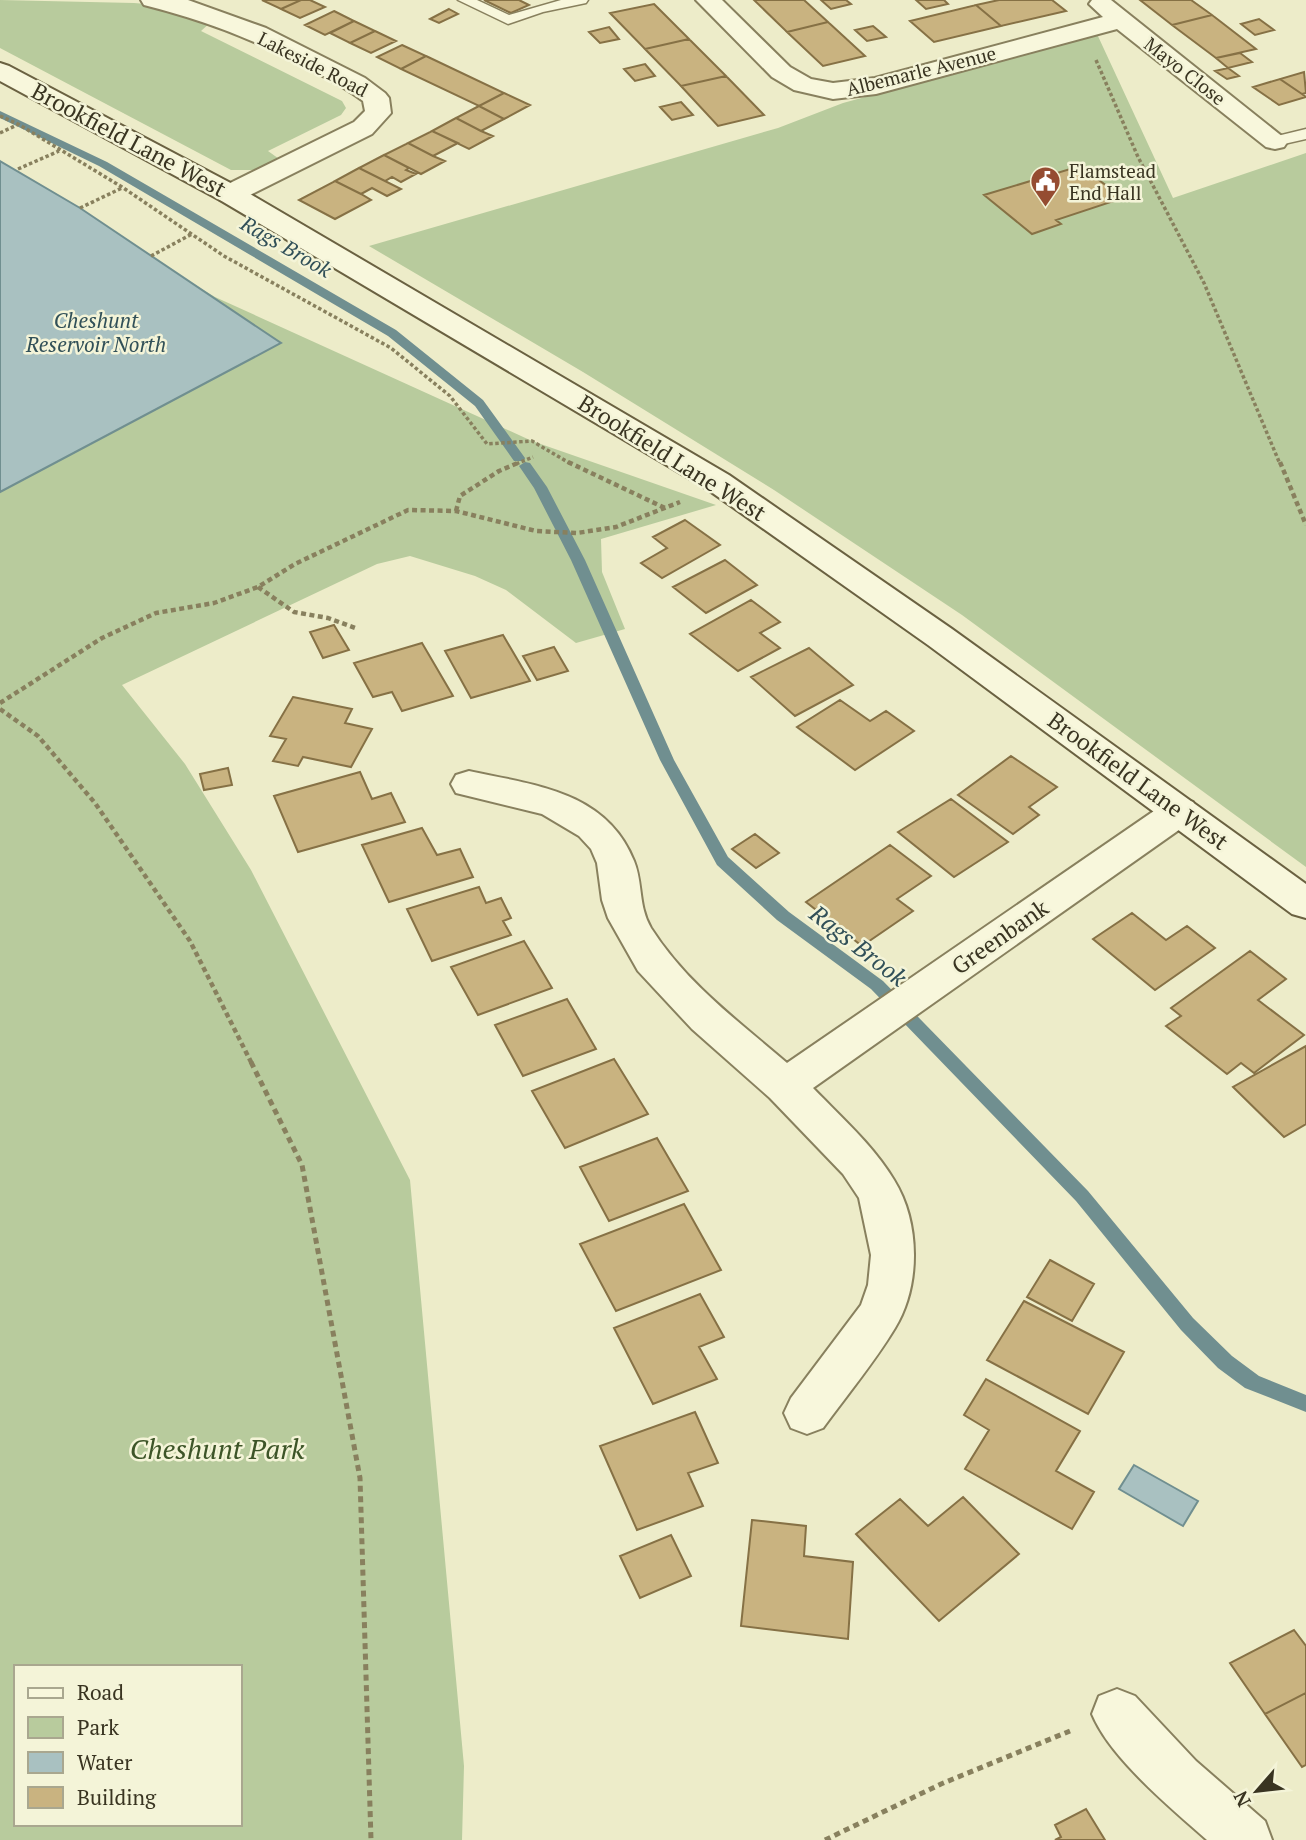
<svg xmlns="http://www.w3.org/2000/svg" width="1306" height="1840" viewBox="0 0 1306 1840" font-family="'PT Serif',serif">
  <style>
    .green { fill: #b8cb9d; fill-rule: evenodd }
    .water { fill: #a9c1c1; stroke: #708f90; stroke-width: 2 }
    .lines { fill: none; stroke-linecap: round; stroke-linejoin: round }
    .stream { fill: #708f90; fill-rule: evenodd }
    .building { fill: #c9b380; stroke: #867145; stroke-width: 2 }
    .lane-casing { stroke: #88805e; stroke-width: 3 }
    .street-casing { stroke: #88805e; stroke-width: 4 }
    .secondary-casing { stroke: #6a6141; stroke-width: 4 }
    .path-far2 { stroke: #88805e; stroke-width: 3.5; stroke-dasharray: 3.5 2.5; stroke-linecap: butt }
    .path-far1 { stroke: #88805e; stroke-width: 4.5; stroke-dasharray: 5 3.5; stroke-linecap: butt }
    .path { stroke: #88805e; stroke-width: 5; stroke-dasharray: 6 4.5; stroke-linecap: butt }
    .lane { fill: #f8f7dc; fill-rule: evenodd }
    .street { fill: #f8f7dc; fill-rule: evenodd }
    .secondary { fill: #f8f7dc; fill-rule: evenodd }
    .labels { text-anchor: middle; stroke-width: 5; stroke-linejoin: round; paint-order: stroke }
    .far-street-label { font-size: 19px; fill: #393421; stroke: #f4f4d8 }
    .far-poi-label { font-size: 19px; fill: #393421; stroke: #f4f4d8; text-anchor: start }
    .far-water-label { font-size: 21px; font-style: italic; fill: #315058; stroke: #f4f4d8 }
    .street-label { font-size: 23px; fill: #393421; stroke: #f4f4d8 }
    .water-label { font-size: 24px; font-style: italic; fill: #315058; stroke: #f4f4d8 }
    .near-park-label { font-size: 28px; font-style: italic; fill: #3d5528; stroke: #f4f4d8 }
  </style>
  <rect width="100%" height="100%" fill="#edecc9"/>
  <path class="green" d="M0,0L134,3L158,5L212,21L201,31L342,101L346,108L341,115L268,151L282,161L253,170H231L0,48Z
    M1097,34L1173,198L1306,153V867L962,615L774,490L583,372L369,246L778,128L843,103Z
    M0,168L215,297L532,441L716,505L601,539L602,572L625,629L576,643L506,590L475,576L410,556L377,564L122,685L185,764L251,870L410,1180L464,1766L462,1840H0ZM16,1667H240V1824H16Z"/>
  <path class="water" d="M0,161L80,208L281,343L0,492Z
    M1134,1465L1198,1501L1183,1526L1119,1489Z"/>
  <g class="lines">
    <path class="stream" d="M0,111L107,162L396,330L483,400L525,458L524,461H514L475,406L388,336L99,166L0,118Z
      M525,462L530,463L547,487L585,560L674,760L728,857L789,912L883,981L1088,1191L1193,1318L1232,1356L1259,1376L1306,1395V1412L1245,1388L1218,1368L1181,1330L1076,1201L871,989L777,920L717,865L660,760L571,560L534,488L519,466Z"/>
  </g>
  <path class="building" d="M262,0H301L281,9Z
    M301,0H310L325,7L300,18L281,9Z
    M484,0H519L529,5L511,13Z
    M754,0H804L828,22L787,32Z
    M821,0H846L851,4L831,9Z
    M916,0H944L948,4L926,9Z
    M999,0H1052L1066,11L1001,26L976,5Z
    M1140,0H1191L1212,15L1172,25Z
    M654,4L689,39L645,49L610,13Z
    M976,5L1001,26L934,42L910,21Z
    M449,9L458,14L439,23L430,19Z
    M334,11L354,21L325,35L305,25Z
    M1212,15L1256,49L1216,58L1172,25Z
    M1259,19L1274,30L1255,35L1241,24Z
    M354,21L375,31L350,43L330,33Z
    M828,22L865,56L823,66L787,32Z
    M873,26L886,37L867,41L855,30Z
    M609,27L619,39L600,43L589,32Z
    M375,31L396,41L371,53L350,43Z
    M689,39L726,76L681,86L645,49Z
    M402,45L426,56L401,69L377,57Z
    M1240,53L1252,62L1228,68L1216,58Z
    M426,56L504,93L479,106L401,69Z
    M645,64L655,76L635,81L624,69Z
    M1228,68L1239,76L1227,79L1215,71Z
    M1304,72L1306,93L1302,94L1280,79Z
    M726,76L764,115L718,126L681,86Z
    M1280,79L1302,94L1306,97L1279,105L1253,87Z
    M504,93L530,105L504,119L479,106Z
    M681,102L693,115L672,120L660,107Z
    M479,106L504,119L481,131L456,118Z
    M456,118L481,131L493,136L469,149L432,131Z
    M432,131L458,143L433,156L408,143Z
    M408,143L433,156L445,161L421,174L384,155Z
    M384,155L409,168L406,170L416,174L401,182L392,177L385,181L359,168Z
    M1080,166L1123,198L1056,220L1061,224L1032,234L984,195Z
    M359,168L401,189L387,196L372,188L361,194L335,181Z
    M335,181L361,194L371,200L335,219L299,200Z
    M685,520L720,545L662,578L641,563L667,548L653,537Z
    M725,560L757,585L706,613L673,587Z
    M751,600L780,622L760,633L780,648L738,671L690,634Z
    M334,625L349,650L323,658L310,632Z
    M503,635L530,681L471,698L445,651Z
    M422,643L453,696L402,711L392,692L373,697L354,663Z
    M554,647L568,671L537,680L523,656Z
    M809,648L853,685L795,716L751,677Z
    M293,697L352,709L345,723L372,729L351,767L303,757L298,766L273,761L286,739L270,736Z
    M840,700L870,721L886,711L914,731L855,770L797,727Z
    M1011,756L1057,787L1029,807L1039,815L1013,834L958,795Z
    M228,768L232,785L204,790L200,774Z
    M360,772L372,799L391,793L405,822L298,852L274,796Z
    M951,799L1008,842L954,877L898,832Z
    M422,828L437,855L460,849L473,877L389,902L362,845Z
    M755,834L779,853L756,868L732,849Z
    M890,845L931,876L897,899L913,911L862,946L806,902Z
    M479,887L486,903L501,898L511,918L503,921L511,935L432,961L407,909Z
    M1132,913L1166,940L1187,926L1215,948L1155,990L1093,939Z
    M524,941L552,988L478,1015L451,967Z
    M1250,951L1286,979L1258,1000L1304,1035L1254,1073L1241,1063L1227,1074L1166,1026L1181,1016L1171,1008Z
    M567,999L596,1049L523,1076L495,1025Z
    M1306,1046V1124L1284,1137L1233,1087Z
    M614,1059L648,1114L565,1148L532,1091Z
    M657,1138L688,1191L609,1221L580,1167Z
    M684,1204L721,1270L616,1311L580,1244Z
    M1050,1260L1094,1284L1072,1321L1027,1297Z
    M700,1294L724,1337L699,1347L717,1379L653,1404L614,1328Z
    M1024,1301L1124,1352L1088,1414L987,1360Z
    M986,1379L1080,1431L1056,1471L1094,1492L1072,1529L965,1469L989,1430L964,1415Z
    M695,1412L718,1463L688,1473L703,1506L637,1530L600,1446Z
    M963,1497L1019,1554L939,1621L856,1534L900,1499L928,1526Z
    M752,1520L806,1526L804,1556L853,1562L848,1639L741,1626Z
    M671,1535L691,1576L640,1598L620,1556Z
    M1294,1630L1306,1646V1693L1265,1714L1230,1663Z
    M1306,1693V1765L1302,1767L1265,1714Z
    M1086,1809L1105,1840H1055L1061,1837L1055,1825Z"/>
  <g class="lines">
    <defs>
      <path id="lane" d="M458,0H477L509,15L561,0H588L586,3L543,12L508,24Z
        M1306,129V139L1275,146L1267,141L1269,138Z"/>
      <path id="street" d="M141,0H188L266,28L365,78L385,93L389,98L391,113L372,134L240,200L230,202L220,200L216,194L220,188L354,122L365,111L363,101C344,86 323,76 302,65C248,37 203,20 144,5Z
        M696,0H722L790,67L811,79L833,83L875,78L1103,17L1089,4L1092,0H1111L1288,141L1284,147L1275,149L1266,147L1117,29L876,94L833,99L794,90L772,77Z
        M469,771C534,785 606,791 634,861C643,883 638,906 651,928C686,983 738,1021 787,1063L1167,802L1180,798L1193,802L1198,811L1193,820L813,1088C841,1117 873,1145 894,1180C920,1222 921,1285 895,1328C874,1363 847,1395 823,1428L807,1434L791,1428L784,1413L791,1398L861,1305L868,1285L871,1255L859,1198L843,1174L770,1098L692,1029L638,971L608,918L602,900L597,863L591,849L579,836L542,814L456,793L451,784L456,775Z
        M1117,1689L1135,1696L1196,1761L1265,1821L1272,1840H1207C1171,1808 1110,1758 1092,1714L1099,1696Z"/>
      <path id="secondary" d="M0,63L9,66L240,188L729,475L952,629L1306,884V918L1292,914L928,645L707,489L220,200L0,81Z"/>
    </defs>
    <use href="#lane" class="lane-casing"/>
    <use href="#street" class="street-casing"/>
    <use href="#secondary" class="secondary-casing"/>
    <path class="path-far2" d="M1096,60L1138,157L1204,283L1280,464
      M0,116L18,124L122,187L224,256L391,348L450,396L487,444L532,441L571,464
      M0,133L17,125
      M18,169L59,151
      M80,208L122,188
      M151,256L192,234
      M516,464L533,457"/>
    <path class="path-far1" d="M568,462L667,509
      M1280,462L1306,525
      M456,511L460,496L499,471L520,462
      M258,587L294,612L328,618L358,629
      M0,703L102,638L156,613L214,603L258,587L295,564L408,510L456,511L536,531L577,533L616,527L680,502
      M0,709L38,736L95,803L190,941L252,1064"/>
    <path class="path" d="M251,1062L302,1165L360,1478L371,1840
      M825,1840L941,1784L1070,1731"/>
    <use href="#lane" class="lane"/>
    <use href="#street" class="street"/>
    <use href="#secondary" class="secondary"/>
  </g>
  <defs>
    <symbol id="civic-pin" viewBox="-11 -11 22 30"><path d="M0 17L-7.5 6A9.5 9.5 0 1 1 7.5 6Z" fill="#954c31" stroke="#f4f4d8"/><path d="M-.6-6.5H3V-4.5H.6V-3L4-1V1h2V6H-6V1h2V-1L-.6-3ZM-1.2 2.5V6h2.4V2.5Z" fill="#fff"/></symbol>
  </defs>
  <g fill-rule="evenodd">
    <use href="#civic-pin" x="1028" y="164" width="35" height="47"/>
  </g>
  <g class="labels">
    <g class="far-street-label">
      <text transform="translate(313 64) rotate(27)" y="7">Lakeside Road</text>
      <text transform="translate(921 71) rotate(-14)" y="7">Albemarle Avenue</text>
      <text transform="translate(1185 71) rotate(38)" y="7">Mayo Close</text>
    </g>
    <g class="far-poi-label">
      <text x="1069" y="178">Flamstead<tspan x="1069" dy="22">End Hall</tspan></text>
    </g>
    <g class="far-water-label">
      <text transform="translate(286 247) rotate(30)" y="7">Rags Brook</text>
      <text x="96" y="328">Cheshunt<tspan x="96" dy="24">Reservoir North</tspan></text>
    </g>
    <g class="street-label">
      <text transform="translate(129 140) rotate(28)" y="8">Brookfield Lane West</text>
      <text transform="translate(672 458) rotate(32)" y="8">Brookfield Lane West</text>
      <text transform="translate(1138 781) rotate(36)" y="8">Brookfield Lane West</text>
      <text transform="translate(1000 937) rotate(-35)" y="8">Greenbank</text>
    </g>
    <g class="water-label">
      <text transform="translate(858 946) rotate(38)" y="8">Rags Brook</text>
    </g>
    <g class="near-park-label">
      <text x="217" y="1459">Cheshunt Park</text>
    </g>
  </g>
  <rect x="14" y="1665" width="228" height="161" fill="#f4f4d8" stroke="#a9a78f" stroke-width="2"/>
  <rect x="28" y="1688" width="35" height="10" fill="#f8f7dc" stroke="#a9a78f" stroke-width="2"/>
  <text x="77" y="1700" font-size="21" fill="#393421">Road</text>
  <rect x="28" y="1717" width="35" height="21" fill="#b8cb9d" stroke="#a9a78f" stroke-width="2"/>
  <text x="77" y="1735" font-size="21" fill="#393421">Park</text>
  <rect x="28" y="1752" width="35" height="21" fill="#a9c1c1" stroke="#a9a78f" stroke-width="2"/>
  <text x="77" y="1770" font-size="21" fill="#393421">Water</text>
  <rect x="28" y="1787" width="35" height="21" fill="#c9b380" stroke="#a9a78f" stroke-width="2"/>
  <text x="77" y="1805" font-size="21" fill="#393421">Building</text>
  <g transform="translate(1257 1791) rotate(242)" stroke="#f4f4d8" stroke-width="5" paint-order="stroke">
  <path d="M0-5L12 26L0 18L-12 26Z" fill="#393421"/>
  <text y="-10" font-size="19" font-weight="bold" text-anchor="middle" fill="#393421">N</text>
  </g>
</svg>
